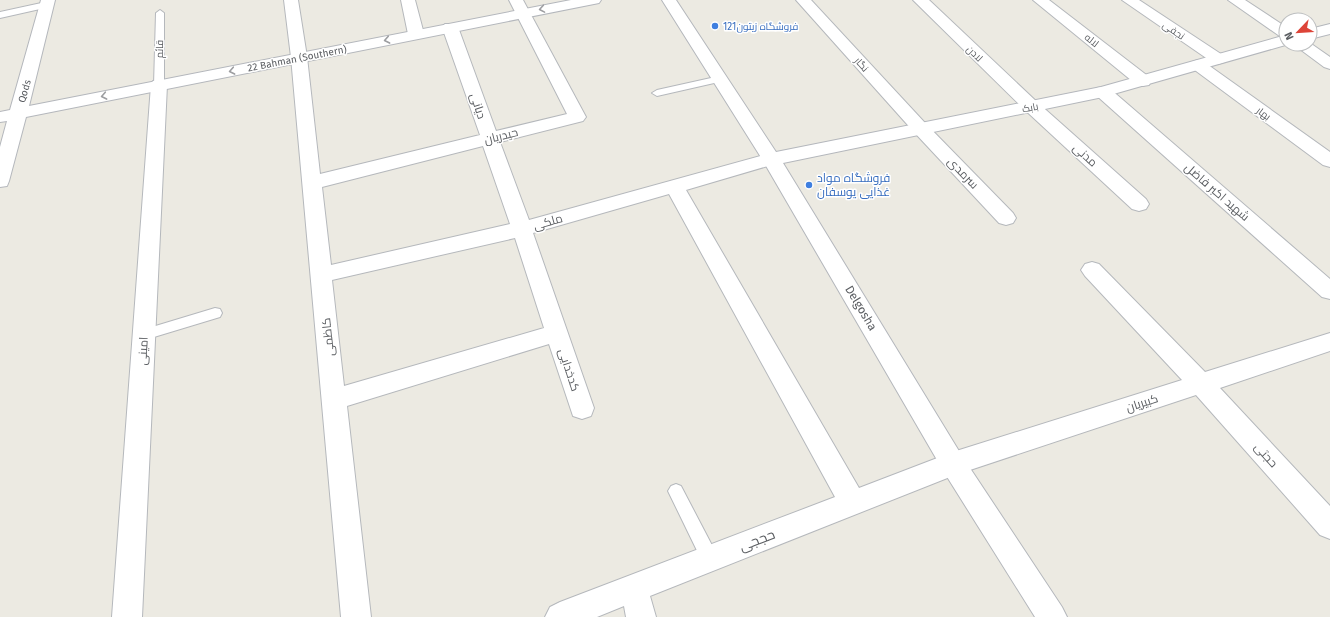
<svg xmlns="http://www.w3.org/2000/svg" width="1330" height="617" viewBox="0 0 1330 617" font-family="'Fira Sans',Cairo,sans-serif">
  <style>
    .lines { fill: none; stroke-linecap: round; stroke-linejoin: round }
    .lane-casing { stroke: #b5b8bc; stroke-width: 2 }
    .street-casing { stroke: #b5b8bc; stroke-width: 2 }
    .secondary-casing { stroke: #b4b7bc; stroke-width: 2 }
    .lane { fill: #fff; fill-rule: evenodd }
    .street { fill: #fff; fill-rule: evenodd }
    .secondary { fill: #fff; fill-rule: evenodd }
    .oneway { stroke: #9d9ea1 }
    .shop-dot { fill: #3f7fe0; stroke: #fff; stroke-width: 1.5 }
    .labels { text-anchor: middle; stroke-width: 3; stroke-linejoin: round; paint-order: stroke }
    .far-shop-label { font-size: 10px; fill: #366cbe; stroke: #fff; text-anchor: start }
    .far-street-label { font-size: 10px; fill: #5b5e62; stroke: #fff }
    .street-label { font-size: 12px; fill: #5b5e62; stroke: #fff }
    .shop-label { font-size: 12px; fill: #366cbe; stroke: #fff; text-anchor: start }
    .near-street-label { font-size: 14px; fill: #5b5e62; stroke: #fff }
  </style>
  <rect width="100%" height="100%" fill="#eceae2"/>
  <g class="lines">
    <defs>
      <path id="lane" d="M46,2L50,5L49,7L0,18V12Z
        M160,10L164,13V85L159,88L154,85L156,13Z
        M720,76L723,77L725,79L723,81L657,96L652,93L657,90Z
        M215,308L220,309L222,313L220,317L144,340L139,339L137,335L139,331Z
        M676,484L681,486L716,553L718,559L716,565L710,567L704,565L668,491L671,486Z"/>
      <path id="street" d="M284,0H298L307,57L320,174L480,135L442,27L445,24H455L458,27L496,131L567,114L509,0H523L586,117L583,121L500,142L529,220L771,153L778,155L780,159L778,163L686,190L859,488L953,452L1182,380L1085,276L1081,270L1085,264L1092,262L1099,264L1205,372L1330,333V351L1220,388L1330,506V539L1320,535L1196,395L955,475L650,596L656,617H626L624,606L597,617H545L550,607L560,602L835,497L669,194L533,233L594,408L591,416L582,419L573,416L549,344L347,406L371,617H341L291,57ZM483,146L510,224L331,265L322,187ZM515,238L544,328L344,386L332,280Z
        M401,0H415L424,34L421,37H411L408,34Z
        M796,0H811L926,124L1013,213L1016,218L1013,223L1006,225L999,223L914,132Z
        M913,0H929L1037,102L1146,199L1149,204L1146,209L1139,211L1132,209L1025,110Z
        M1033,0H1049L1149,77L1151,81L1149,85L1143,86L1137,85Z
        M1122,0H1139L1224,56L1226,59L1224,62L1218,64L1212,62Z
        M1228,0H1245L1286,27V39L1281,37Z
        M1310,43L1330,57V69L1324,67L1293,44Z
        M1198,60L1204,62L1330,152V167L1323,165L1192,68L1190,65L1192,62Z
        M159,80L165,81L167,85L142,617H112L151,85L153,81Z
        M1103,87L1109,88L1330,279V299L1322,297L1097,96L1095,92L1097,88Z"/>
      <path id="secondary" d="M41,0H55L29,106L571,0H601L599,3L594,4L26,117L9,181L7,186L0,187V147L7,121L0,122V112L10,110Z
        M662,0H676L776,152L1101,87L1286,35V44H1289L1103,97L783,163L962,456L1062,607L1067,617H1035L944,472L762,159Z
        M1330,24V34L1310,39V29Z"/>
    </defs>
    <use href="#lane" class="lane-casing"/>
    <use href="#street" class="street-casing"/>
    <use href="#secondary" class="secondary-casing"/>
    <use href="#lane" class="lane"/>
    <use href="#street" class="street"/>
    <use href="#secondary" class="secondary"/>
  </g>
  <defs><path id="oneway-chevron" d="M-2-3.5L2.5 0L-2 3.5" fill="none" stroke-width="1.6" stroke-linecap="round" stroke-linejoin="round"/></defs>
  <g class="oneway">
    <use href="#oneway-chevron" transform="translate(542 9) rotate(170)"/>
    <use href="#oneway-chevron" transform="translate(387 40) rotate(169)"/>
    <use href="#oneway-chevron" transform="translate(232 71) rotate(169)"/>
    <use href="#oneway-chevron" transform="translate(104 96) rotate(169)"/>
  </g>
  <g class="shop-dot">
    <circle cx="715" cy="26" r="4"/>
    <circle cx="809" cy="185" r="4"/>
  </g>
  <g class="labels">
    <g class="far-shop-label">
      <text x="723" y="30">فروشگاه زیتون121</text>
    </g>
    <g class="far-street-label">
      <text transform="translate(1174 30) rotate(34)" y="4">نجفی</text>
      <text transform="translate(1092 40) rotate(38)" y="4">لاله</text>
      <text transform="translate(159 49) rotate(-89)" y="4">قائم</text>
      <text transform="translate(975 53) rotate(44)" y="4">لادن</text>
      <text transform="translate(297 58) rotate(-11)" y="4">22 Bahman (Southern)</text>
      <text transform="translate(862 64) rotate(48)" y="4">نگار</text>
      <text transform="translate(24 91) rotate(-75)" y="4">Qods</text>
      <text transform="translate(1030 107) rotate(-11)" y="4">بابک</text>
      <text transform="translate(1264 113) rotate(36)" y="4">بهار</text>
    </g>
    <g class="street-label">
      <text transform="translate(478 106) rotate(71)" y="4">دیانی</text>
      <text transform="translate(501 136) rotate(-14)" y="4">حیدریان</text>
      <text transform="translate(1085 155) rotate(42)" y="4">مدنی</text>
      <text transform="translate(963 173) rotate(46)" y="4">سرمدی</text>
      <text transform="translate(1217 192) rotate(41)" y="4">شهید اکبر فاضل</text>
      <text transform="translate(548 222) rotate(-16)" y="4">ملکی</text>
      <text transform="translate(861 308) rotate(59)" y="4">Delgosha</text>
      <text transform="translate(328 337) rotate(-96)" y="4">کاظمی</text>
      <text transform="translate(143 351) rotate(-87)" y="4">امینی</text>
      <text transform="translate(569 370) rotate(72)" y="4">کدخدایی</text>
      <text transform="translate(1142 403) rotate(-18)" y="4">کبیریان</text>
      <text transform="translate(1266 455) rotate(48)" y="4">حجتی</text>
    </g>
    <g class="shop-label">
      <text x="817" y="182">فروشگاه مواد<tspan x="817" dy="14">غذایی یوسفان</tspan></text>
    </g>
    <g class="near-street-label">
      <text transform="translate(757 540) rotate(-21)" y="5">حججی</text>
    </g>
  </g>
  <g transform="translate(1298 32) rotate(245)"><circle r="19" fill="#ffffff" stroke="#bdbfc0"/>
  <path d="M0-3L7 15L0 10L-7 15Z" fill="#dd4438"/>
  <text y="-6" font-size="11" font-weight="bold" text-anchor="middle" fill="#5b5e62">N</text>
  </g>
</svg>
